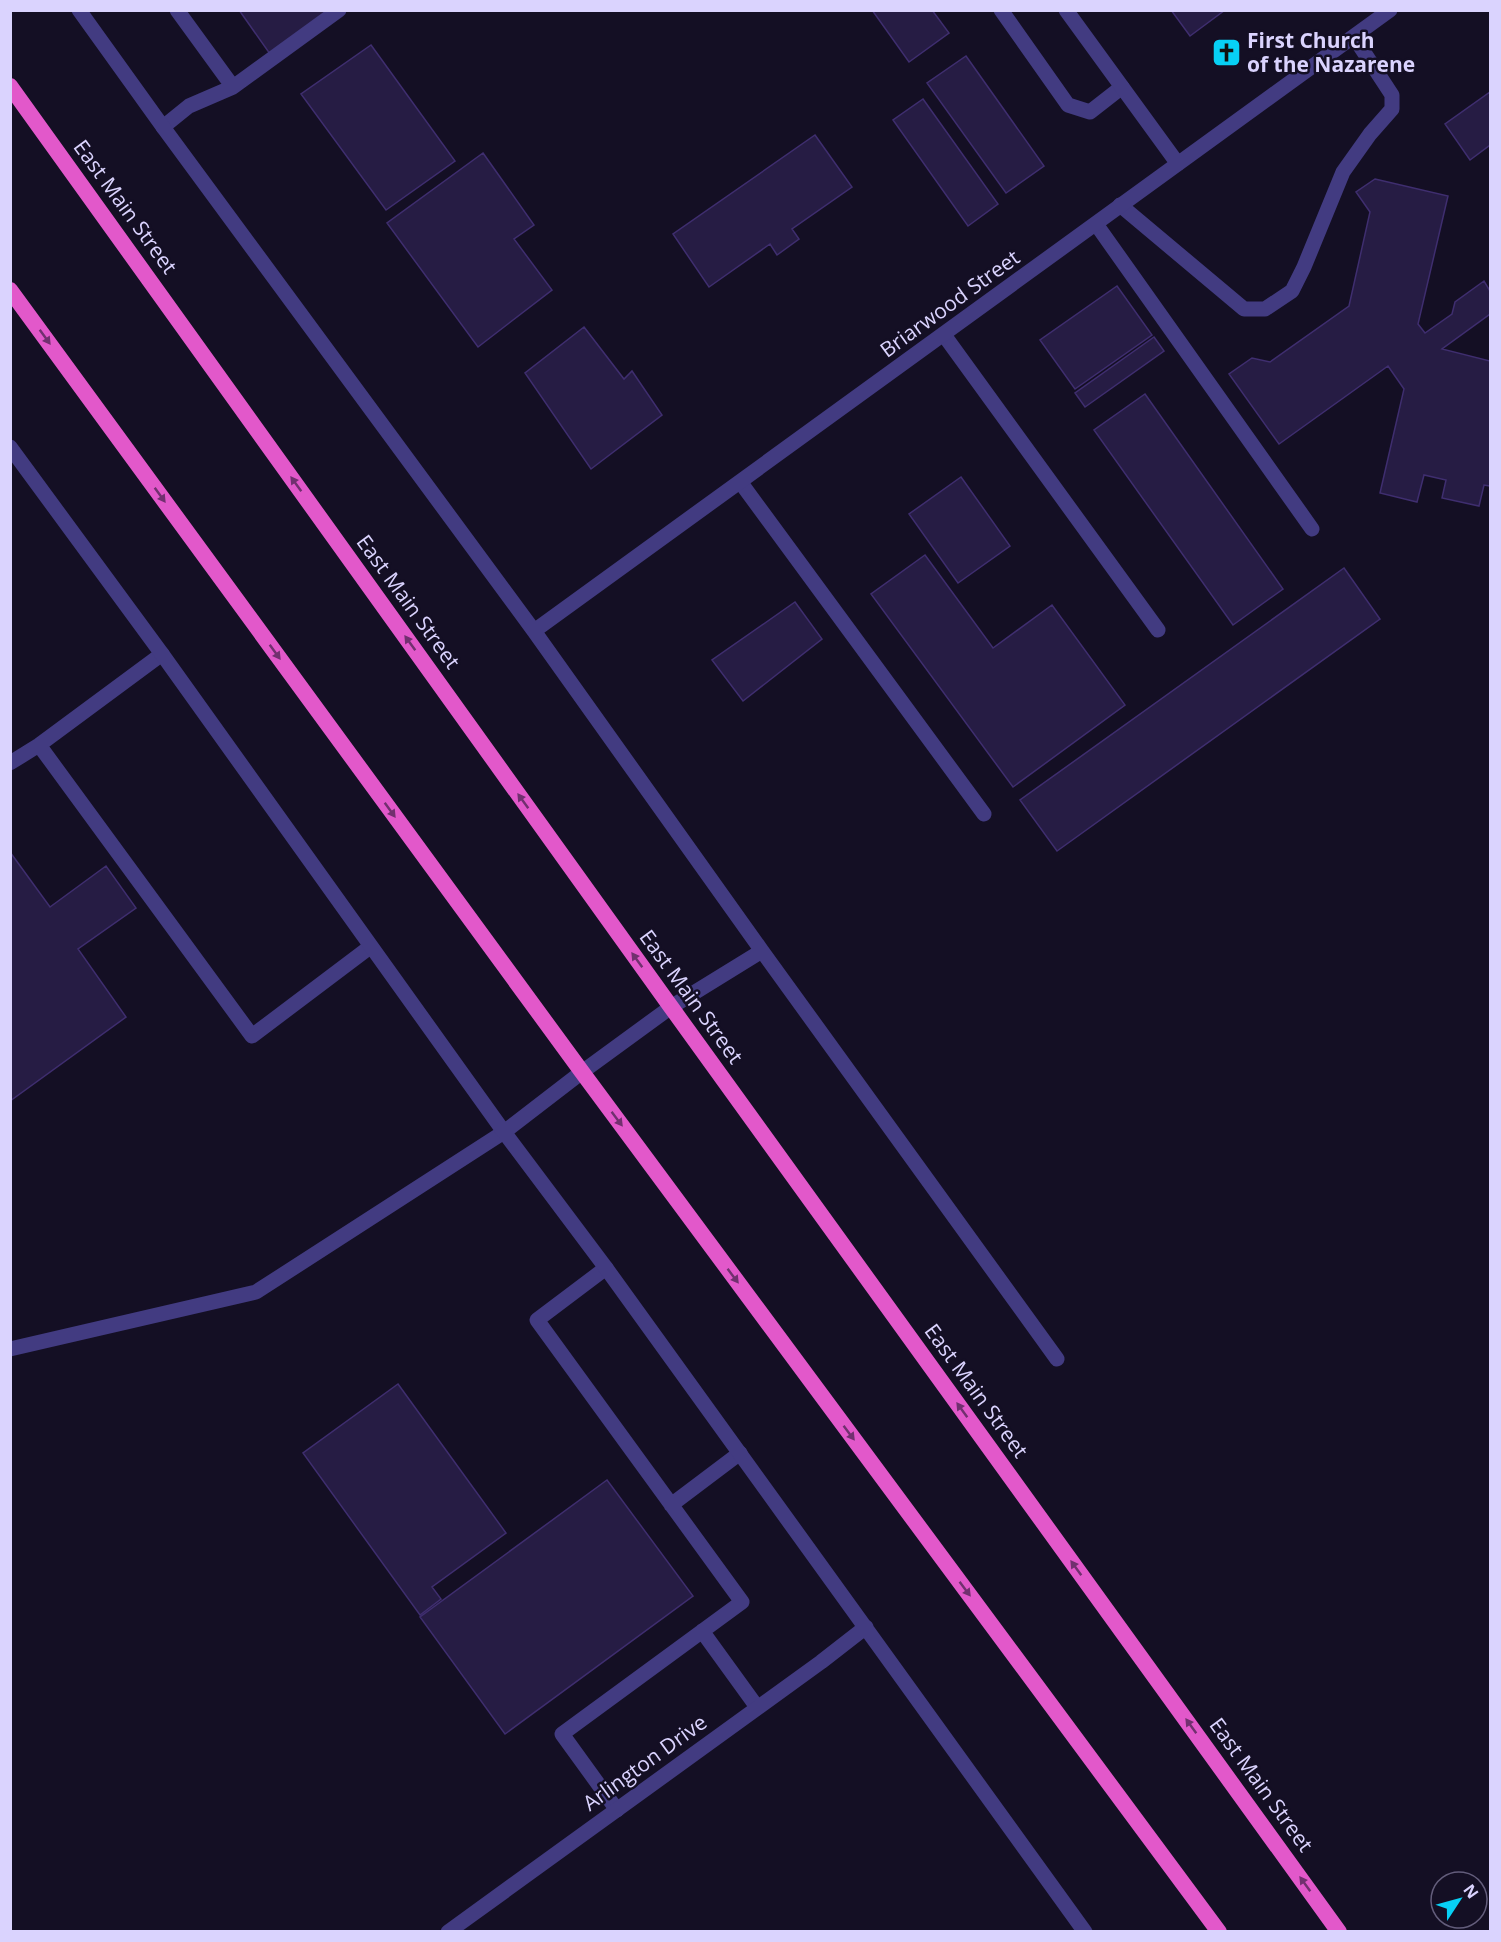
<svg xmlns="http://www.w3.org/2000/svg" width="1501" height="1942" viewBox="0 0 1501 1942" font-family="'Open Sans',sans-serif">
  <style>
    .building { fill: #261c44; stroke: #3f2e6f; stroke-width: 1.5 }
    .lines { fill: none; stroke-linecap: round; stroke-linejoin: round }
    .service { stroke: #423b81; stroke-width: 15 }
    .minor { stroke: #423b81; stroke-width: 15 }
    .trunk { stroke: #e258ca; stroke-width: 16 }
    .oneway { fill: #71306f }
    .labels { text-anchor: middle; stroke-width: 5; stroke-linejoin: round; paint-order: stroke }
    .poi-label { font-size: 21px; font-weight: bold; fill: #dad3fe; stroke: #140f24; text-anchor: start }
    .street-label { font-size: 21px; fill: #dad3fe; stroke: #140f24 }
  </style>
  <rect width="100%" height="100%" fill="#140f24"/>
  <path class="building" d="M239,10H330L270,54Z
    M872,10H932L949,33L909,62Z
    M1171,10H1225L1190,36Z
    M371,45L455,161L386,210L301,94Z
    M966,56L1044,166L1006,193L927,83Z
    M1490,92V145L1470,160L1445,124Z
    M923,99L998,204L968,226L893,120Z
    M815,135L852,187L792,229L799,239L777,255L770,244L709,287L673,234Z
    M483,153L534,225L514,239L552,290L478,347L387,223Z
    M1375,179L1448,196L1418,324L1425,333L1452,314L1455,302L1484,281L1490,291V314L1442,349L1490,361V486L1484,485L1479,506L1442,498L1446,480L1424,475L1417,502L1380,493L1404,389L1388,366L1279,444L1229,374L1252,358L1270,362L1349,306L1370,212L1356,192Z
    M1117,286L1152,335L1075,389L1040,340Z
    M584,327L624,379L632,371L662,415L591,469L525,373Z
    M1154,337L1164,351L1085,407L1075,393Z
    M1145,394L1283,589L1233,625L1094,430Z
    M961,477L1010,546L958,583L909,514Z
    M925,555L993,648L1052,605L1125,705L1013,787L871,594Z
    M1344,568L1380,619L1057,851L1020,800Z
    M795,602L822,639L743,701L712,660Z
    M10,852L50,907L106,866L136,908L78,949L126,1017L10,1101Z
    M398,1384L506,1533L432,1587L441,1599L420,1615L303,1453Z
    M607,1480L693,1596L505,1734L420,1617Z"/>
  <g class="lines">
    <path class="service" d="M177,10L233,87
      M1001,10L1068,105L1090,112L1122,87
      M163,127L189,106L233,87L339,10
      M1120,205L1244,309H1265L1292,291L1304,267L1343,172L1370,134L1392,109V95L1354,37
      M1096,224L1312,529
      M944,335L1158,630
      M741,483L984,814
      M39,745L252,1036L370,947
      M10,763L39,745L162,654
      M606,1268L537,1320L742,1602L562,1734L617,1810
      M10,1349L256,1292L504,1132
      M671,1505L740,1453
      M702,1631L757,1707"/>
    <path class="minor" d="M79,10L163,127L534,631L762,951L1057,1359
      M1066,10L1178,164
      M10,447L162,654L504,1132L606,1268L1085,1932
      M534,631L1390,10
      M504,1132L582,1072L671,1007L762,951
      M448,1932L821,1662L866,1627"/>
    <path class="trunk" d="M10,86L671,1007L1339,1932
      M10,290L582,1072L1219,1932"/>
  </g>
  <defs><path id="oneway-solid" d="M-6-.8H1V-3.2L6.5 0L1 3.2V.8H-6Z" transform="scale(1.5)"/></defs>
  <g class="oneway">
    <use href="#oneway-solid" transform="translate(45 337) rotate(54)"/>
    <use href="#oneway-solid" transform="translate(296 484) rotate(-126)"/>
    <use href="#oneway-solid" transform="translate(160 495) rotate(54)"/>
    <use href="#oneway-solid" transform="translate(410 643) rotate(-126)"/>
    <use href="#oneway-solid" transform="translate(275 652) rotate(54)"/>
    <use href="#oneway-solid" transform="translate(523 801) rotate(-126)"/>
    <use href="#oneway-solid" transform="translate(390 810) rotate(54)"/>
    <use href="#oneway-solid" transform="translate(637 960) rotate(-126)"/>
    <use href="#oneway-solid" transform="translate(617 1119) rotate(53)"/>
    <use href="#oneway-solid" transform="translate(733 1276) rotate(53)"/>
    <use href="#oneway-solid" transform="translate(962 1410) rotate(-126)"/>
    <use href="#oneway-solid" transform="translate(849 1433) rotate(53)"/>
    <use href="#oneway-solid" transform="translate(1076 1568) rotate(-126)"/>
    <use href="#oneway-solid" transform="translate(965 1589) rotate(53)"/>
    <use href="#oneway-solid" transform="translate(1191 1726) rotate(-126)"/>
    <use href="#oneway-solid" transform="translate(1305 1884) rotate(-126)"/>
  </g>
  <defs>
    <symbol id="church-square" viewBox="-11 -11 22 22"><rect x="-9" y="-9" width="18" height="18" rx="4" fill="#07d0f5" stroke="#140f24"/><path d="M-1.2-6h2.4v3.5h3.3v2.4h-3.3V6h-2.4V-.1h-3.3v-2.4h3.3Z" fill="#111"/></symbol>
  </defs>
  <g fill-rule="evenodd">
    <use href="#church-square" x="1210" y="36" width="33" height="33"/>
  </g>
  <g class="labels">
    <g class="poi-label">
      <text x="1247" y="48">First Church<tspan x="1247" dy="24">of the Nazarene</tspan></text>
    </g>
    <g class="street-label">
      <text transform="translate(125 207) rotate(54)" y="7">East Main Street</text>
      <text transform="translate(950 304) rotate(-36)" y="7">Briarwood Street</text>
      <text transform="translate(408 602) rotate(54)" y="7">East Main Street</text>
      <text transform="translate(691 997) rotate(54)" y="7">East Main Street</text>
      <text transform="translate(976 1391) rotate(54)" y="7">East Main Street</text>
      <text transform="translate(645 1763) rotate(-36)" y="7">Arlington Drive</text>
      <text transform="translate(1261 1785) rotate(54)" y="7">East Main Street</text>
    </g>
  </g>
  <rect width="1501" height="1942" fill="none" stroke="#dad3fe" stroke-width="24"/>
  <g transform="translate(1459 1900) rotate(54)"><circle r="28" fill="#140f24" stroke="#635d7b" stroke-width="1.5"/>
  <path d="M0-4.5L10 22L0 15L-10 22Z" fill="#07d0f5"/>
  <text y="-9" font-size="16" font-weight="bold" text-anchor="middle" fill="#dad3fe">N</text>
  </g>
</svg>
